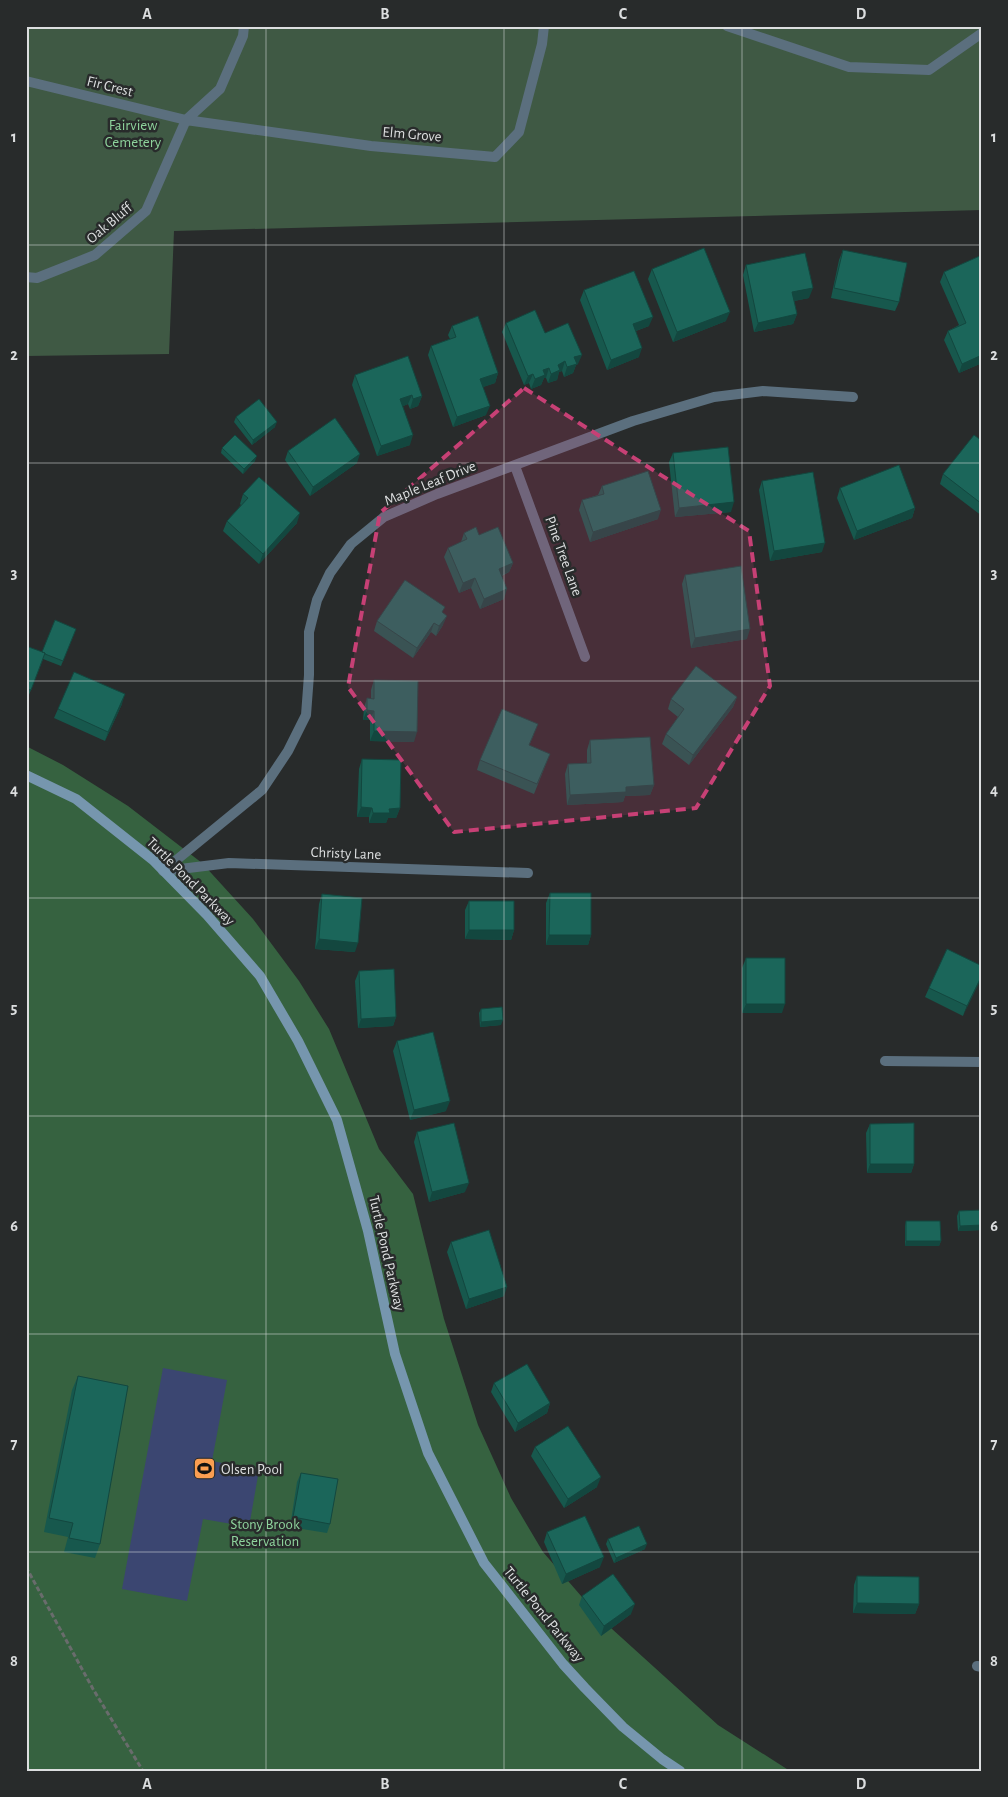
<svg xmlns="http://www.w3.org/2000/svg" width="1008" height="1797" viewBox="0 0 1008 1797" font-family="'Alegreya Sans',sans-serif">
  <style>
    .green { fill: #3f5944 }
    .forest { fill: #366240 }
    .water { fill: #3b4671 }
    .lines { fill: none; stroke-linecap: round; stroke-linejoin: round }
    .path { stroke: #696c6c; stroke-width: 3; stroke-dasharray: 5 2.5; stroke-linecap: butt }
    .lane { stroke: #5b6f7e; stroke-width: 10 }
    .street { stroke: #5b6f7e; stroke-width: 10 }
    .secondary { stroke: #7696ae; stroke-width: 10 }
    .wall { fill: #17584d }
    .shaded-wall { fill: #13473f }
    .building { fill: #1b665a; stroke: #13473f }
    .marked { fill: #c74075; fill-opacity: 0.2; stroke: #c74075; stroke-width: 4; stroke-dasharray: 10 6; stroke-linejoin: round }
    .grid { fill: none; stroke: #dcdedf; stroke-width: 1; stroke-opacity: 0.55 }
    .labels { text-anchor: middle; stroke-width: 5; stroke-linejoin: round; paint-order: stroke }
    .street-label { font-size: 15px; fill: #dcdedf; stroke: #282b2b }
    .park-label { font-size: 15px; fill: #8ed39c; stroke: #282b2b }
    .poi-label { font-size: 15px; fill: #dcdedf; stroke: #282b2b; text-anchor: start }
    .neatline { fill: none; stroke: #dcdedf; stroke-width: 2 }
    .grid-label { font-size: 16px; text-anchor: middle; font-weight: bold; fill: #dcdedf }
  </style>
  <rect width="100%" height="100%" fill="#282b2b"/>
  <path class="green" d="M26,26H982V210L174,231L169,354L26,356Z"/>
  <path class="forest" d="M26,746L63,765L128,806L202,863L253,919L299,981L329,1029L379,1149L413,1194L444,1319L478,1425L511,1498L543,1552L601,1619L718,1725L790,1771H26Z"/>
  <path class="water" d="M163,1368L227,1380L212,1461L259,1470L249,1527L203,1519L187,1601L122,1589Z"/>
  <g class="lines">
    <path class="path" d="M26,1567L93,1689L143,1771"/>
    <path class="lane" d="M727,26L849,67L929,70L982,33
      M26,81L186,120L371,146L495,157L519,132L542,44L544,26
      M26,277L37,278L95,255L146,211L186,120L220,89L243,36L244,26"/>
    <path class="street" d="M515,466L585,657
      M163,871L262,790L288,751L306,715L309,675V632L317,600L330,573L351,544L384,517L437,494L633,421L714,397L763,391L853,397
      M164,871L229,863L528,873
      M885,1061L982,1062
      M977,1666L982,1667"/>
    <path class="secondary" d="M26,775L76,799L153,860L207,915L260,976L298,1041L337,1120L368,1231L395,1354L428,1453L484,1563L563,1664L585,1688L623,1727L662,1759L680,1771"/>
  </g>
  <path class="wall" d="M843,250L899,302L895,311L831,298L839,260Z
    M982,255V363L959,373L944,340L948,331L959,325L940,282L944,272Z
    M746,265L809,298L794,301L797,314L793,324L754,332L743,275Z
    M652,269L726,321L673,342L648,279Z
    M584,290L649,326L636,331L639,357L607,370L580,300Z
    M506,323L545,333L578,364L576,365L573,373L564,377L562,371L559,372L557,380L548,383L546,378H544L541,385L531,389L529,383L524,385L502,332Z
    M452,326L498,373L495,383L483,387L486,415L453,427L428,355L431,346L450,339L448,335Z
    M355,375L422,396L418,406L410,409L408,404L403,406L410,445L377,456L352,385Z
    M236,417L275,427L252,445L234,422Z
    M982,441V516L940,484L943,474Z
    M222,448L255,461L243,474L221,453Z
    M288,451L357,463L310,496L285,460Z
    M673,453L731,512L675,517L669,462Z
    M762,481L822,552L770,561L759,490Z
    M602,486L658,519L590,542L579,510L582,500L598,495Z
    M840,488L915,508L912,518L854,540L837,498Z
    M243,494L297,523L259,564L223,531L227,521L241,505L240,504Z
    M464,533L479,535L513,563L509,572L502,576L504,599L480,609L471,588L459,593L444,557L448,548L461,542Z
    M685,575L747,639L691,648L682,584Z
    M443,613V625L436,636L431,632L413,658L374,631L377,621Z
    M76,629L61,666L43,659L27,700L26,699V646L42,652Z
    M374,680L414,742L370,741V720H363L364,708L367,698L371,699V690Z
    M737,697L733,707L689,765L662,744L666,734L678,717L668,709L671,699Z
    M122,704L105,741L54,718L58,709Z
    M534,734L529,746L550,754L534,794L477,770L480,760Z
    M590,740L654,785L650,795L625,796L623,802L567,805L565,774L568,764L587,763V750Z
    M362,759L400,808L396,818H388L386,823H369V817H357L359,769Z
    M550,893L591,935L588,945H546V903Z
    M322,894L355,952L315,949L319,904Z
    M469,901L514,930L511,940L465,939V910Z
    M746,958L782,1013H742V968Z
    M982,966L963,1016L925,997L929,988Z
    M359,971L396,1017L393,1026L358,1028L355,981Z
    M481,1009L501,1025L480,1027L479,1013Z
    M397,1041L446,1111L410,1120L393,1051Z
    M870,1124L914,1164L911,1173H867L866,1133Z
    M417,1132L465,1192L429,1202L414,1142Z
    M959,1211L982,1230L958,1231L957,1216Z
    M906,1221L941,1241L939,1246H905V1226Z
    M451,1242L504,1296L466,1309L447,1252Z
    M982,1294V1331H981V1296Z
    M78,1376L100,1544L95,1558L64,1552L68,1537L44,1532L72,1390Z
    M494,1383L550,1403L547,1413L515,1432L491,1392Z
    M535,1447L597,1487L564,1508L531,1456Z
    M301,1473L330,1524L327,1533L290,1527L297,1482Z
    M547,1532L600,1567L562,1584L544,1542Z
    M608,1539L645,1549L614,1563L606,1544Z
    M857,1576L919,1604L915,1614L853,1613L854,1585Z
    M582,1596L631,1614L601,1636L579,1605Z"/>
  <path class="shaded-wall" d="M813,288L809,298L789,302L792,292Z
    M730,312L726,321L673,342L677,332Z
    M797,314L793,324L754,332L758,323Z
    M653,317L649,326L630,333L633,324Z
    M642,348L639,357L607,370L611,360Z
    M582,355L578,364L576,365L573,373L564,377L567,367L574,357Z
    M982,355V363L959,373L962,364Z
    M565,361L562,371L559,372L557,380L548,383L551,374L558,365Z
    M549,368L546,378H544L541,385L531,389L535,379L543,370Z
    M498,373L495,383L477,389L480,379Z
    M533,374L529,383L524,385L528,376Z
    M412,395L408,404L397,409L400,399Z
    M422,396L418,406L410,409L413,399Z
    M490,406L486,415L453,427L457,417Z
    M277,422L275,427L252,445L253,440Z
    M413,435L410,445L377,456L381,446Z
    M360,454L357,463L310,496L313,487Z
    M257,456L255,461L243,474L244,469Z
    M734,502L731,512L675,517L679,508Z
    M915,508L912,518L854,540L857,531Z
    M661,510L658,519L590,542L593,532Z
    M300,513L297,523L259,564L263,554Z
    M825,543L822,552L770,561L774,551Z
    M513,563L509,572L495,578L499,569Z
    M475,578L471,588L459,593L463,583Z
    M507,589L504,599L480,609L484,599Z
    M447,616L443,625L436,636L439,626Z
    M434,623L431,632L413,658L417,648Z
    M750,629L747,639L691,648L695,638Z
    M125,694L122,704L105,741L108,732Z
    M737,697L733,707L689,765L693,755Z
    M367,710L374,711L370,720H363Z
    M374,731L417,732L414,742L370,741Z
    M654,785L650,795L625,796L623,802L567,805L570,795L626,787Z
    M361,807L372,808L369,817H357Z
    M400,808L396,818H388L386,823H369L373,813L389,809Z
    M469,930H514L511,940L465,939Z
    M549,935H591L588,945H546Z
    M319,939L358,943L355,952L315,949Z
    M982,975V977L963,1016L967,1006Z
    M746,1004H785L782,1013H742Z
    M396,1017L393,1026L358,1028L361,1019Z
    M503,1020L501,1025L480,1027L481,1022Z
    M450,1101L446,1111L410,1120L414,1110Z
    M870,1164H914L911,1173H867Z
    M469,1183L465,1192L429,1202L432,1192Z
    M982,1225V1230L958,1231L960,1226Z
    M906,1241H941L939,1246H905Z
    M507,1287L504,1296L466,1309L469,1299Z
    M550,1403L547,1413L515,1432L518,1423Z
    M601,1477L597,1487L564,1508L568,1499Z
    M647,1544L645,1549L614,1563L616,1558Z
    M604,1557L600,1567L562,1584L566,1574Z
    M857,1603L919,1604L915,1614L853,1613Z
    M635,1604L631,1614L601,1636L604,1626Z"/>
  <path class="building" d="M704,248L730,312L677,332L652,269Z
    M843,250L907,263L899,302L834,288Z
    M805,253L813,288L792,292L797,314L758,323L746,265Z
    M982,255V319L980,320L982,323V355L962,364L948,331L966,323L944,272Z
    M634,271L653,317L633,324L642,348L611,360L584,290Z
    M535,310L545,333L568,323L582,355L574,357L577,364L567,367L565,361L558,365L560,370L551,374L549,368L543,370L545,375L535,379L533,374L528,376L506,323Z
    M478,316L498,373L480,379L490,406L457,417L431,346L456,337L452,326Z
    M408,356L422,396L413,399L412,395L400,399L413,435L381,446L355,375Z
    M259,399L277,422L253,440L236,417Z
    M335,418L360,454L313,487L288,451Z
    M235,435L257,456L244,469L222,448Z
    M974,435L982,441V504L943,474Z
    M728,447L734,502L679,508L673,453Z
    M899,465L915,508L857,531L840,488Z
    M648,471L661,510L593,532L582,500L604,494L602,486Z
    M813,472L825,543L774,551L762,481Z
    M259,477L300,513L263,554L227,521L248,498L243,494Z
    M476,527L479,535L498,527L513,563L499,569L507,589L484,599L475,578L463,583L448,548L467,539L464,533Z
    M741,566L750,629L695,638L685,575Z
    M405,580L445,607L442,612L447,616L439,626L434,623L417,648L377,621Z
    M55,620L76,629L63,661L45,654V653L42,652Z
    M26,646L45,653L31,690L26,689Z
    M696,666L737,697L693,755L666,734L684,709L671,699Z
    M74,672L125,694L108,732L58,709Z
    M374,680L418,681L417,732L374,731V711L367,710V698L374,699Z
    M502,709L538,724L529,745L550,754L537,784L480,760Z
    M650,737L654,785L626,787V792L570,795L568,764L591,763L590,740Z
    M362,759L401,760L400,808L389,809L390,813H373L372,808L361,807Z
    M550,893H591V935H549Z
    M322,894L362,898L358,943L319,939Z
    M469,901H514V930H469Z
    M947,949L982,966V975L967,1006L929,988Z
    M746,958H785V1004H746Z
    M394,969L396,1017L361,1019L359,971Z
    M502,1007L503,1020L481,1022V1009Z
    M433,1032L450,1101L414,1110L397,1041Z
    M454,1123L469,1183L432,1192L417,1132Z
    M914,1123V1164H870V1124Z
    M982,1210V1225L960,1226L959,1211Z
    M906,1221H940L941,1241H906Z
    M489,1230L507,1287L469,1299L451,1242Z
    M527,1364L550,1403L518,1423L494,1383Z
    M78,1376L128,1386L100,1544L69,1538L73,1523L49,1518Z
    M568,1426L601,1477L568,1499L535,1447Z
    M301,1473L338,1479L330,1524L293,1517Z
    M585,1516L604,1557L566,1574L547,1532Z
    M639,1526L647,1544L616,1558L608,1539Z
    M613,1574L635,1604L604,1626L582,1596Z
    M857,1576L919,1577V1604L857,1603Z"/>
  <path class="marked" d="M524,388L749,531L770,686L696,808L454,832L348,687L380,513Z"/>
  <path class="grid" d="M266,26V1771M504,26V1771M742,26V1771M26,245H982M26,463H982M26,681H982M26,898H982M26,1116H982M26,1334H982M26,1552H982"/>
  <defs>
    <symbol id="stadium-square" viewBox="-11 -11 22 22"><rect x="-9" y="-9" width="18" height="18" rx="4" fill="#fb9e51" stroke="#282b2b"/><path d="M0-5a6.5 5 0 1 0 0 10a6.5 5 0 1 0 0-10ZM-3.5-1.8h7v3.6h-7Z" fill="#111"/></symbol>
  </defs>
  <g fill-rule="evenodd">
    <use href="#stadium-square" x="192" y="1456" width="25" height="25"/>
  </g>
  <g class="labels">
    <g class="street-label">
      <text transform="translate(110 86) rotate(14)" y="5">Fir Crest</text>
      <text transform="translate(412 134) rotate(5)" y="5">Elm Grove</text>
      <text transform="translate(109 223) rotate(-40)" y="5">Oak Bluff</text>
      <text transform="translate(430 483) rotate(-22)" y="5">Maple Leaf Drive</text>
      <text transform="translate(564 556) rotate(70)" y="5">Pine Tree Lane</text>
      <text transform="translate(346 853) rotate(2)" y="5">Christy Lane</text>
      <text transform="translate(191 881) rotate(45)" y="5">Turtle Pond Parkway</text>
      <text transform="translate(387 1253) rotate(77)" y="5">Turtle Pond Parkway</text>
      <text transform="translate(544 1614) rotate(51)" y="5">Turtle Pond Parkway</text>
    </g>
    <g class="park-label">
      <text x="133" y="130">Fairview<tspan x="133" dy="17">Cemetery</tspan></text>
      <text x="265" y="1529">Stony Brook<tspan x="265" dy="17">Reservation</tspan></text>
    </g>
    <g class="poi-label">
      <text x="221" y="1474">Olsen Pool</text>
    </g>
  </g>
  <rect width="1008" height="1797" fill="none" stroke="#282b2b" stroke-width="55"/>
  <rect x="28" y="28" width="952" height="1742" class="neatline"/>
  <g class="grid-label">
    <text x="147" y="19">A</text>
    <text x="385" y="19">B</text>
    <text x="623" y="19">C</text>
    <text x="861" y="19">D</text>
    <text x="14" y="142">1</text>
    <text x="994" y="142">1</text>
    <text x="14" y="360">2</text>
    <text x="994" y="360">2</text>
    <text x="14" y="578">3</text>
    <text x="994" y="578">3</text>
    <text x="14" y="795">4</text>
    <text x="994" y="795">4</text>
    <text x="14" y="1013">5</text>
    <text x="994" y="1013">5</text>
    <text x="14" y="1231">6</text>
    <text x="994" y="1231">6</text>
    <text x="14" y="1449">7</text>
    <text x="994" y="1449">7</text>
    <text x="14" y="1666">8</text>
    <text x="994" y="1666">8</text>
    <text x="147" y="1789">A</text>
    <text x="385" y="1789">B</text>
    <text x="623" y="1789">C</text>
    <text x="861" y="1789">D</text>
  </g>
</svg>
